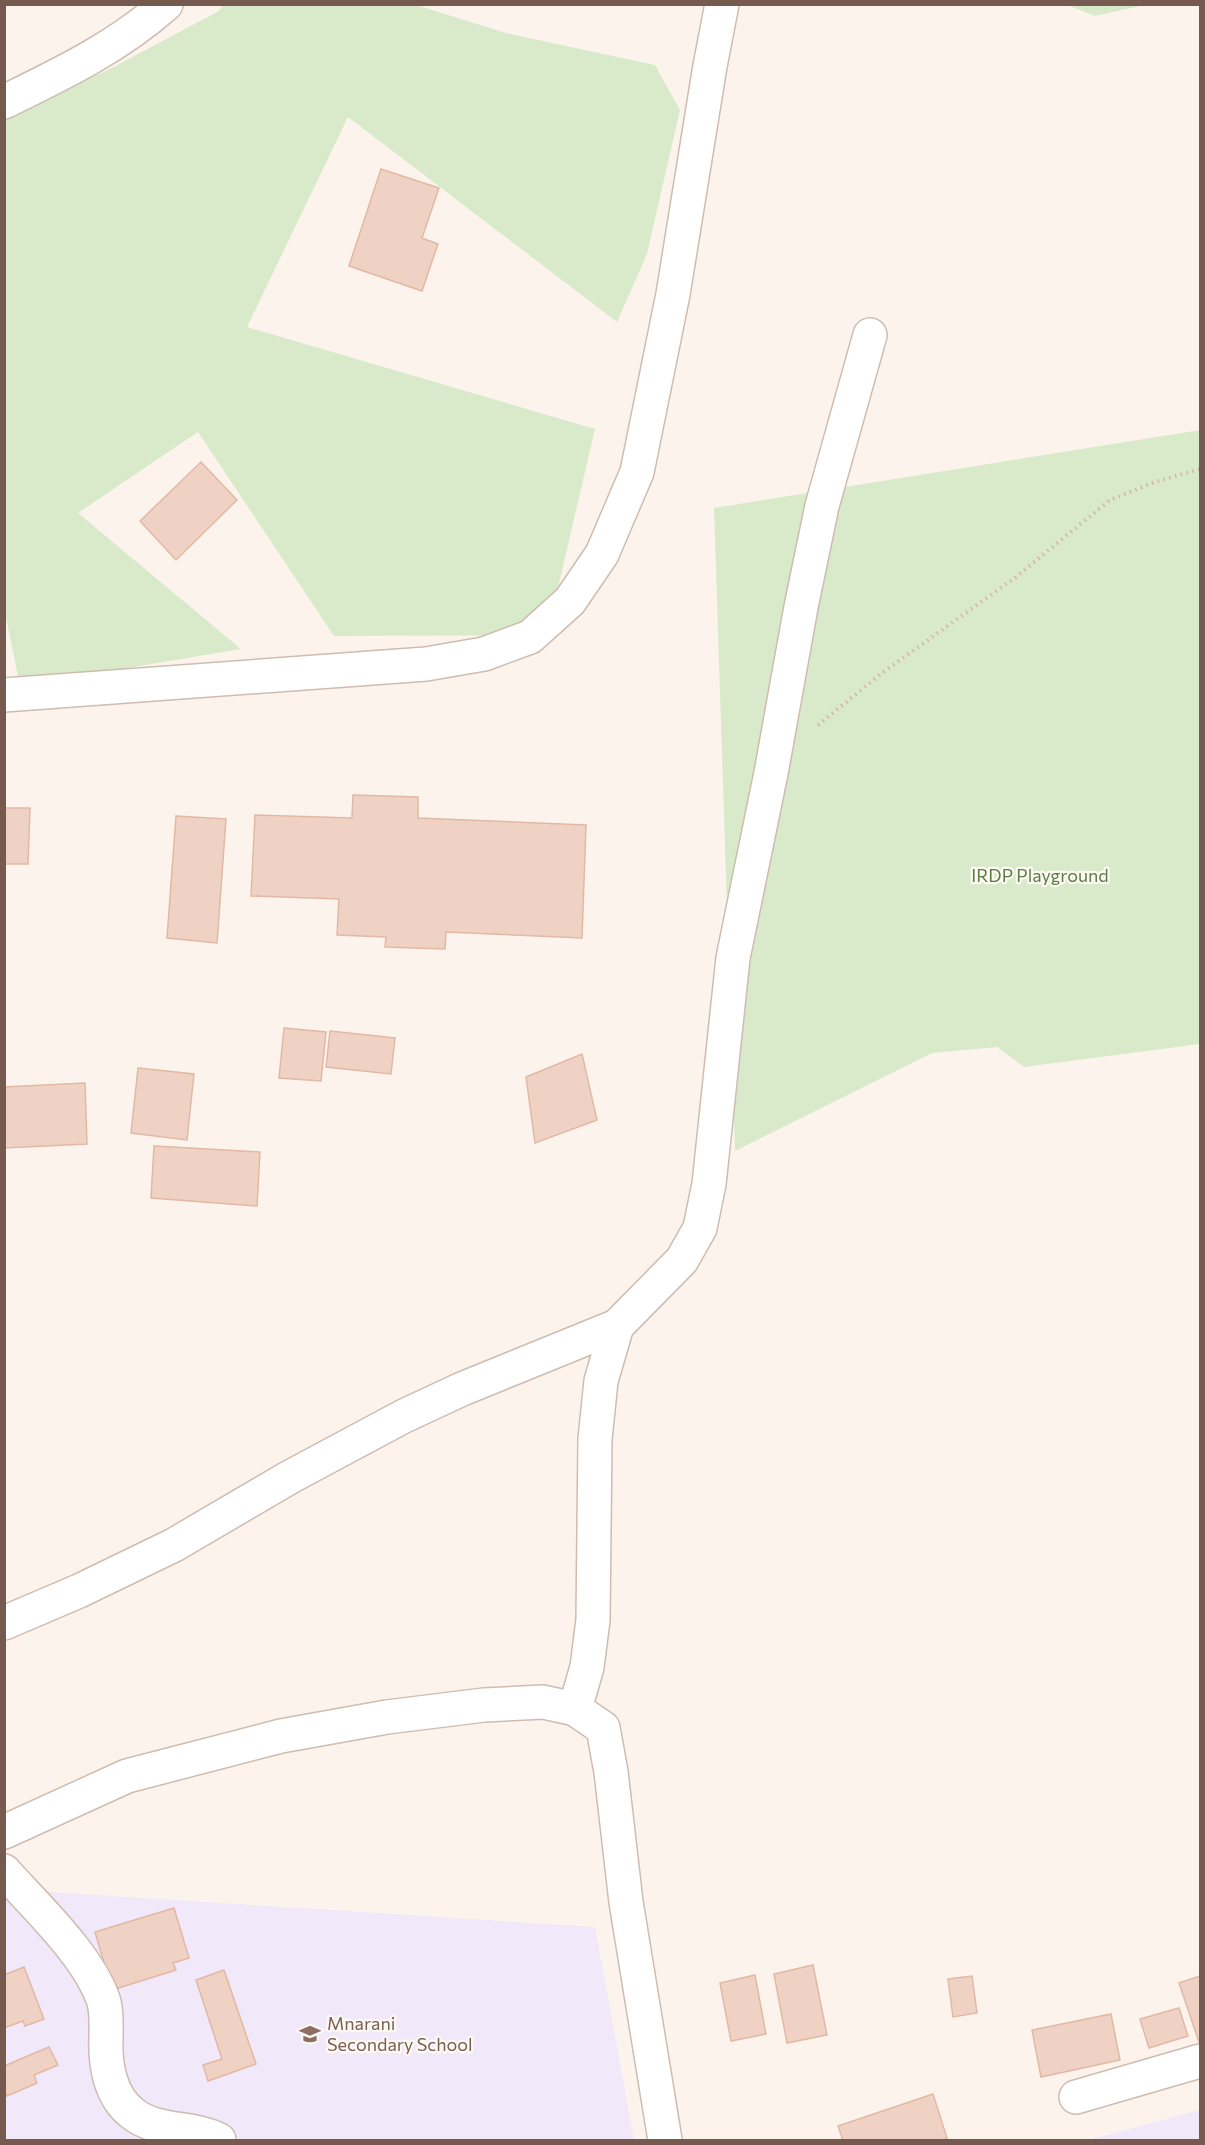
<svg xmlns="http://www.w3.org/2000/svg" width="1205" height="2145" viewBox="0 0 1205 2145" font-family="Commissioner,sans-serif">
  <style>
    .education { fill: #f1e8f9 }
    .green { fill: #d9eaca }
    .building { fill: #f0d2c4; stroke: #e2b8a5; stroke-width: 1.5 }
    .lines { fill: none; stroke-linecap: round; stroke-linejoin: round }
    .minor-casing { stroke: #cebcb1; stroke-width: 36 }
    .path { stroke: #d6b5a7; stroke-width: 4; stroke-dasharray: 1.5 4.5; stroke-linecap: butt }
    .minor { stroke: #fff; stroke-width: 33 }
    .labels { text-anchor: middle; stroke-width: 4.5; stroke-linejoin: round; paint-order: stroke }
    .park-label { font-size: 18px; fill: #5b7c47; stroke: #fef9f2 }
    .education-label { font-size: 18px; fill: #785e54; stroke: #fef9f2; text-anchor: start }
  </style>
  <rect width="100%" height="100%" fill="#fcf4ec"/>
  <path class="education" d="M4,1889L595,1927L634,2140H5Z
    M1200,2110V2140H1087L1092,2139Z"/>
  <path class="green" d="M223,5H416L506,33L655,65L680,110L647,254L617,322L348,117L247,327L595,429L547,635L334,636L198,432L78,513L241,649L20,686L4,608V110L104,72L219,11Z
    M1067,5H1145L1095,16Z
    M1200,430V1044L1024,1067L997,1047L932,1053L735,1151L714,508Z"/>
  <path class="building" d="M381,169L439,188L422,238L438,244L422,291L349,266Z
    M201,462L237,500L176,560L140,521Z
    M353,795L418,797V818L586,825L582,938L446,932L445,949L385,947L386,937L337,935L339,899L251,896L255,815L352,818Z
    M4,808H30L28,864H4Z
    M176,816L226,819L217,943L167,938Z
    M284,1028L326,1032L321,1081L279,1078Z
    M330,1031L395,1038L391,1074L326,1067Z
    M582,1054L597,1120L535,1143L526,1077Z
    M138,1068L194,1074L187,1140L131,1133Z
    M85,1083L87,1144L4,1148V1087Z
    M154,1146L260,1152L257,1206L151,1198Z
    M174,1908L189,1958L173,1963L176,1970L112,1990L95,1932Z
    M813,1965L827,2035L787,2043L774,1974Z
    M24,1967L44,2019L25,2026L23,2021L4,2028V1975Z
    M224,1970L256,2064L208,2081L203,2065L222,2059L196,1980Z
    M755,1975L766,2034L731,2041L720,1983Z
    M972,1976L977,2013L953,2017L948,1979Z
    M1200,1976V2042H1199L1179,1983Z
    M1179,2008L1188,2036L1149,2048L1140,2019Z
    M1111,2014L1120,2060L1041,2077L1032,2030Z
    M49,2047L58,2065L34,2075L37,2083L7,2096L4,2090V2066Z
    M933,2094L947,2138L943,2140H843L838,2126Z"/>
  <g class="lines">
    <defs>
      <path id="minor" d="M4,102C61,74 118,47 166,4
        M4,695L426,664L484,654L530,637L570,601L602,554L637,472L673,294L710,66L722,4
        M4,1623L79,1591L174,1545L290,1477L404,1416L462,1389L617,1326
        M575,1709L587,1667L593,1620L595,1439L601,1381L617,1326L682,1260L700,1228L709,1184L733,958L771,773L801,607L822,506L870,335
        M4,1832L127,1776L281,1736L387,1717L484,1705L543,1702L575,1709L603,1728L611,1772L626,1902L665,2140
        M4,1871C37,1908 89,1956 104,2002C107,2014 106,2026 106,2039C105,2065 110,2096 132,2113C156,2133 193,2126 219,2140
        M1076,2097L1200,2061"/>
    </defs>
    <use href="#minor" class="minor-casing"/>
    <path class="path" d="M818,725L882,673L1016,577L1110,500L1155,482L1200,469"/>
    <use href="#minor" class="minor"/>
  </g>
  <defs>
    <symbol id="school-bare" viewBox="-9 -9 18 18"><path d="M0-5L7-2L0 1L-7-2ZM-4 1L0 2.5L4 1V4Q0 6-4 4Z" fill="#8d6e63" stroke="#fef9f2" stroke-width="2.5" paint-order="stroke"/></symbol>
  </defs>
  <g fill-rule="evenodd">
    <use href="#school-bare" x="295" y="2019" width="30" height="30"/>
  </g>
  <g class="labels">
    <g class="park-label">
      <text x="1040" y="882">IRDP Playground</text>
    </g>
    <g class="education-label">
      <text x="327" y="2030">Mnarani<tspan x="327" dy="21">Secondary School</tspan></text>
    </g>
  </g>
  <rect width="1205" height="2145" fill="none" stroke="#775a4f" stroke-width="12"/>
</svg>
